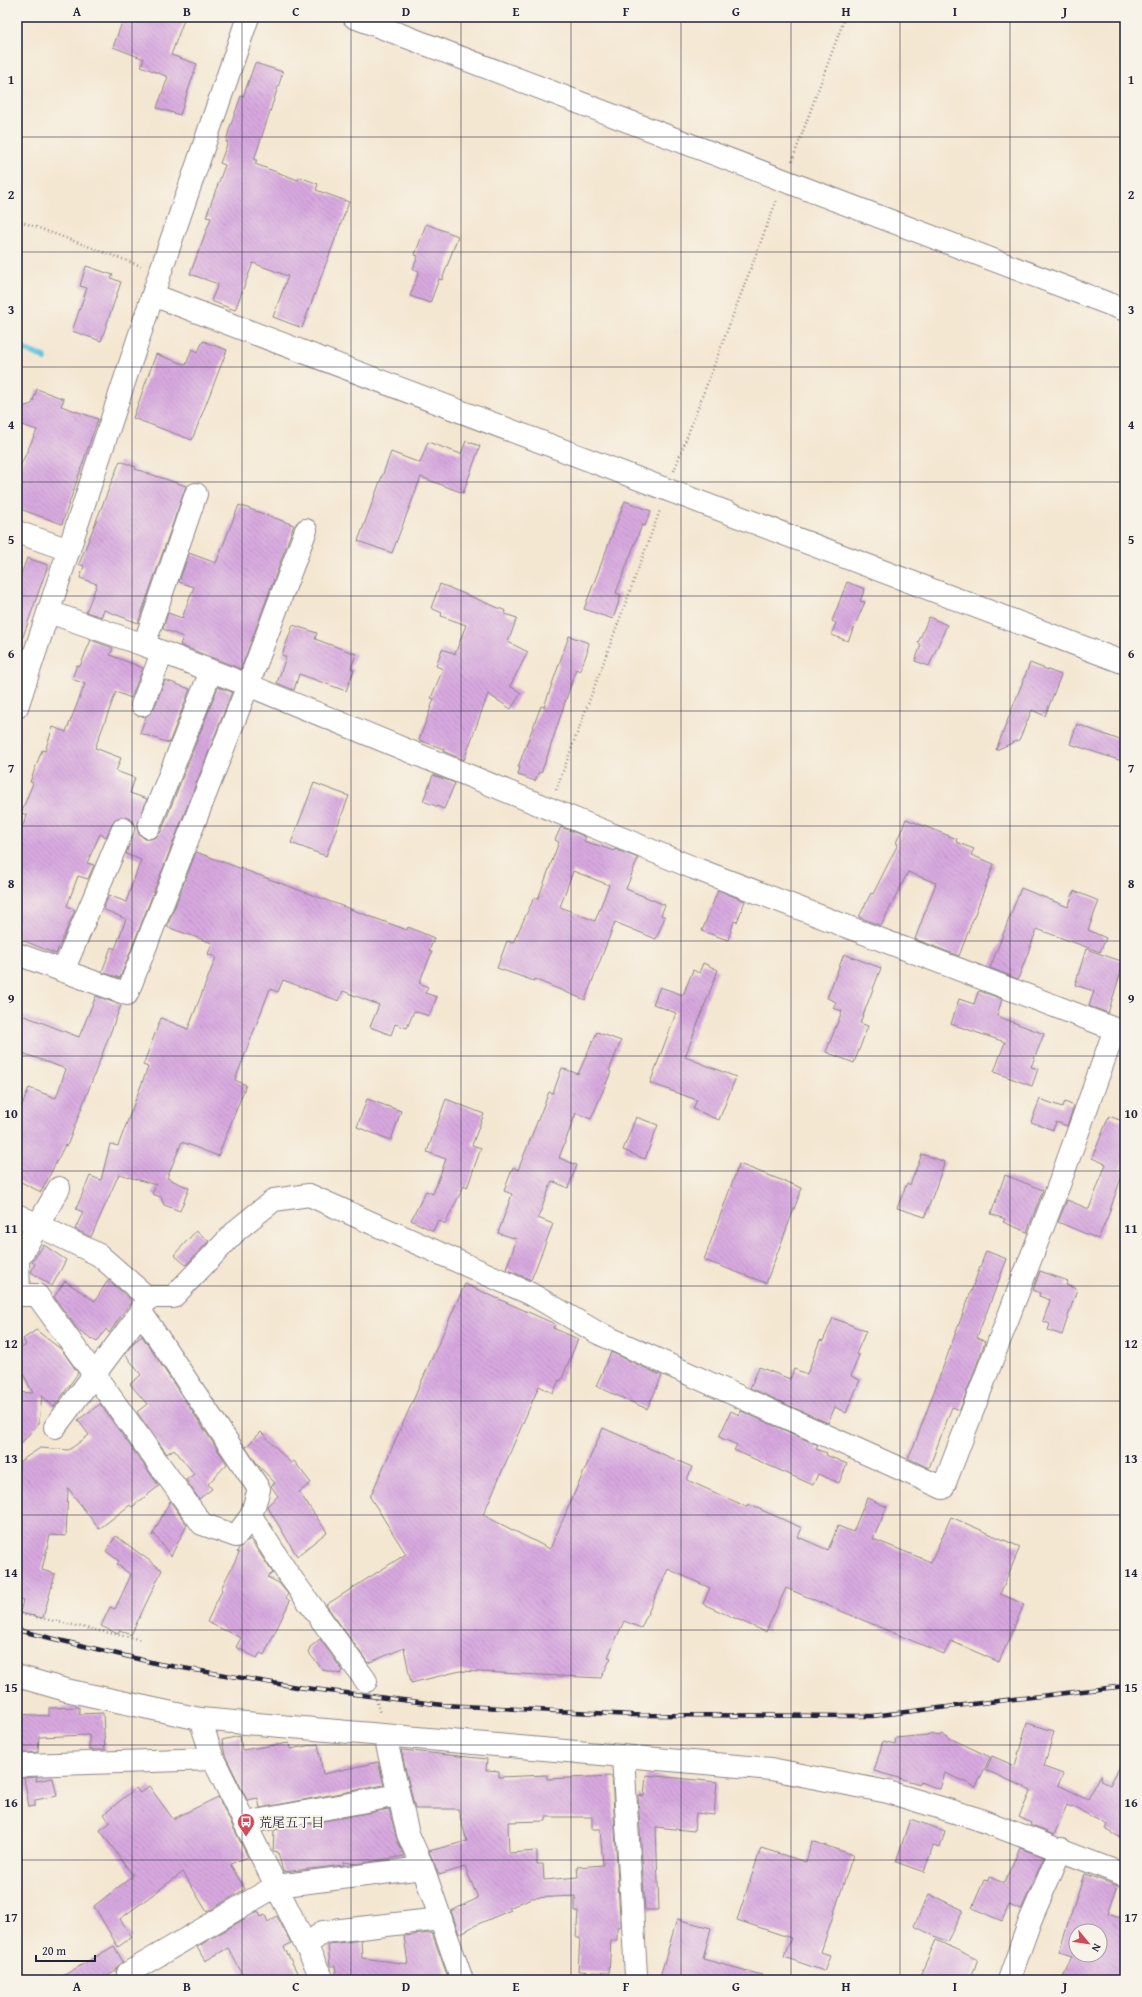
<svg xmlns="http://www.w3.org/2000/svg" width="1142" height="1997" viewBox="0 0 1142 1997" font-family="'Gentium Book Plus','Noto Serif JP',serif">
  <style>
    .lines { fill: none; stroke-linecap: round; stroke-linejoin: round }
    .stream { stroke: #5fc4dd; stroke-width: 6 }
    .building { fill: url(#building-back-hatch); fill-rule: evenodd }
    .minor-casing { stroke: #8b8486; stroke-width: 24 }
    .tertiary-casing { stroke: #8b8486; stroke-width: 24 }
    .path { stroke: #8b8486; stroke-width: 2.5; stroke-dasharray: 1 3; stroke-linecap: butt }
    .minor { stroke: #fff; stroke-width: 22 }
    .tertiary { stroke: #fff; stroke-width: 22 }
    .rail-casing { stroke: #22223b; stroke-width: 4.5 }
    .rail { stroke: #f7f3e8; stroke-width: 3; stroke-dasharray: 9; stroke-linecap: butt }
    .grid { fill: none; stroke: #22223b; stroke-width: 1; stroke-opacity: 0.55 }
    .labels { text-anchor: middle; stroke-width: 4; stroke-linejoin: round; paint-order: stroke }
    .poi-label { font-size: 13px; fill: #22223b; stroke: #f7f3e8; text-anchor: start }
    .neatline { fill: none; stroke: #22223b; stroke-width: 1.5 }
    .grid-label { font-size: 13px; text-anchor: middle; font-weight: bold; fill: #22223b }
  </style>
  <defs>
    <pattern id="building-back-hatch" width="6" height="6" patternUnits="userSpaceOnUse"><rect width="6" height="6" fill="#d7a8df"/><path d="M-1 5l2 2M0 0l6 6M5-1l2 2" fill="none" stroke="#b890c0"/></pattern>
  </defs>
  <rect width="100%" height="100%" fill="#f7f3e8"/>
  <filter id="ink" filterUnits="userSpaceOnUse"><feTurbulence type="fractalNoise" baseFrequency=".025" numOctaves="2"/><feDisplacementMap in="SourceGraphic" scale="8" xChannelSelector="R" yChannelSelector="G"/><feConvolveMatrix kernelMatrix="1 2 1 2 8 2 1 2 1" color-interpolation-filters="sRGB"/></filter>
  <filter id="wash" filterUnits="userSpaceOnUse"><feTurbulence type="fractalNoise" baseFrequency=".012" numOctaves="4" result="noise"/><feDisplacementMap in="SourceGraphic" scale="16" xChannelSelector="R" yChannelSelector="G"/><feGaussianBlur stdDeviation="0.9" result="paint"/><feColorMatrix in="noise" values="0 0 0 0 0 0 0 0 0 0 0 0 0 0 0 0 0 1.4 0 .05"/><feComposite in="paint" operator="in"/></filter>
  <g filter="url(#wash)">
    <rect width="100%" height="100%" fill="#f4e7d2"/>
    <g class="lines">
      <path class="stream" d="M17,347L44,357L45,359"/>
    </g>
    <g id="blocks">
      <path class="building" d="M124,17H185L171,55L197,64L180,115L157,108L168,77L141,66L144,59L113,47Z
        M255,63L283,72L254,160H257L255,164L298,180L300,177L318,184L316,190L349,202L302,328L273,317L288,276L253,263L235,310L211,301L218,284L190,274L211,218L206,217L225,165L220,163L228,142H226L229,130L241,96L243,97Z
        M426,224L458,236L442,280L439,279L430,303L410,296L419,271L413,269L418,256L415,255Z
        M86,266L113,275L111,278L121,282L101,341L72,331L87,288L80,286Z
        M203,341L227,350L192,440L133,418L156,354L186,365L192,349L198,352Z
        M37,389L64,399L61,406L98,419L62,524L17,508V473L37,430L22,425L18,417L22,407L32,404Z
        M466,441L480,446L463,493L421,477L392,553L358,541L391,452L420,463L428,442L461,454Z
        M120,461L136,467L135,469L186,486L138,623L104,610L101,617L86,612L97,584L80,578L84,566L79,564Z
        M625,501L651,511L645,526L642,525L616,593L621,595L613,619L584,609Z
        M239,505L294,525L241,669L180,645L183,637L163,629L168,613L182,618L194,587L179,582L189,553L216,563Z
        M27,558L48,565L19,648H17V576L20,577Z
        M847,582L865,589L860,601L865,602L848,641L831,635L836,623L832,621Z
        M440,584L506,611L505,614L517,618L508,642L528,652L510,686L521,693L511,709L488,694L464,760L443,751L444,749L419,740L434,699L431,698L443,669L436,666L442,649L455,654L466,625L441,616L442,613L431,608Z
        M929,617L947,625L929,666L915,661L921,645L918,643Z
        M293,625L317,633L315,639L356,654L351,668L354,670L346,691L299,674L294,690L277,683L286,657L282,655Z
        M569,636L589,643L587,650H588L580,671L576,669L548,754L541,773L539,772L535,781L518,775L520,767H518L541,706L544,707Z
        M91,640L113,648L110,655L143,668L131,698L116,692L95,748L121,758L116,771L135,778L130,793L147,799L137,828L139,834L145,839H151L156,837L161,832L218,687L232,692L120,978L102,972L111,947L115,949L126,919L103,909L109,895L126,902L141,860L126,854L135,828L133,821L127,817H121L115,819L106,837L100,834L87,863L94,865L88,879L78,876L67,906L75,910L56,954L17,938V840L27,815L21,813L33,783L30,782L42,750L45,751L53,727L66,732L85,684L72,679L77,665L80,666Z
        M1030,663L1061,675L1045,716L1032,710L1019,740L996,750Z
        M165,680L190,689L169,743L140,733L146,716L154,709Z
        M1077,724L1125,742V762L1070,744Z
        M433,775L455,783L444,809L423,801Z
        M314,783L349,796L326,856L291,843Z
        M906,819L957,839L956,842L974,849L971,855L994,864L959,956L915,939L936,883L908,872L881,926L859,917L871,893L873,894L898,844L896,843Z
        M561,827L586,837L584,841L614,851L615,849L638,858L626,889L665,905L661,915L665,917L656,939L615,922L585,1000L534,979V981L497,968L507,941L513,943L534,898L538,899L559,842L555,840ZM573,871L609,885L595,921L560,907Z
        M196,852L407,930L408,927L434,938L429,951L432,952L419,983L428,987L425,993L437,997L429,1016L414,1011L407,1028L395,1024L391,1035L370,1027L379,1005L343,991L339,1001L283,980L278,992L270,989L235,1080L246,1085L218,1156L182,1142L167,1178L189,1188L180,1211L164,1205L161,1197L152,1194L156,1185L119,1174L91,1237L75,1229L83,1212L76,1209L90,1176L101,1180L110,1144L118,1146L148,1067L143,1065L161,1018L188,1029L216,957L208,954L212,943L167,927Z
        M1021,888L1068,907L1074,891L1099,901L1088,930L1106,938L1100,952L1037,929L1018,979L990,968Z
        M718,890L745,901L737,922L734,921L728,940L702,931Z
        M1086,949L1124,962L1108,1013L1089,1006L1094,991L1075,985Z
        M844,954L881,968L860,1023L868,1026L854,1063L826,1052L842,1011L833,1008L836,1002L827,998Z
        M703,963L718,970L685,1057L736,1077L719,1120L693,1109L697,1100L650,1083L676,1013L653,1004L660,987L683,995L693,970L699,973Z
        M980,991L1002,999L997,1016L1044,1034L1031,1067L1038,1069L1032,1086L994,1072L1005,1042L951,1024L959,999L974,1004L978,992Z
        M96,996L121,1005L67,1146L65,1145L41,1192L17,1180V1117L29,1088L56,1098L66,1069L17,1051V1013L79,1037Z
        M597,1032L621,1041L609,1071L611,1072L591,1119L576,1113L559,1158L577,1165L568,1188L552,1181L538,1218L553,1224L531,1280L506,1269L517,1239L498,1233L512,1194L504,1191L513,1167L518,1170L549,1092L553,1093L562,1068L578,1074Z
        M367,1099L401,1111L391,1140L357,1127Z
        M446,1099L484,1114L472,1145L481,1148L467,1188L464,1186L445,1224L438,1220L433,1231L411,1220L426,1191L433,1194L446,1159L427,1152Z
        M1040,1099L1062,1107L1065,1102L1074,1106L1067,1126L1056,1122L1053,1130L1031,1122Z
        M1109,1116L1125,1122V1157L1119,1171L1123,1172L1108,1216L1098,1239L1058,1222L1067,1200L1089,1209L1106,1164L1092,1158Z
        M636,1117L658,1125L645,1159L623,1150Z
        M922,1154L945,1162L925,1217L897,1208L907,1183L910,1185Z
        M739,1164L802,1188L766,1283L704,1260Z
        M1005,1175L1043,1190L1027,1232L1003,1222L1005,1219L991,1214Z
        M196,1231L209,1241L186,1265L174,1255Z
        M44,1245L66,1260L52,1286L31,1272L35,1264L32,1262Z
        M986,1251L1007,1259L977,1337L985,1342L960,1410L952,1407L929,1468L908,1458L915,1443Z
        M1040,1271L1068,1281L1066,1285L1077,1289L1062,1335L1048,1330L1050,1324L1043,1321L1050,1300L1039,1296L1040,1293L1033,1290Z
        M108,1280L129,1298L131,1302L109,1333L106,1329L97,1342L78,1330L54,1297L65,1281L95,1301Z
        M465,1284L555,1324L553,1328L578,1339L561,1381L559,1380L553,1393L539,1386L483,1515L550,1549L603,1428L692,1467L687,1480L747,1507L748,1504L802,1528L798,1537L828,1550L838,1526L853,1532L867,1498L887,1507L873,1539L931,1562L951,1517L1020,1547L1000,1594L1024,1604L999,1662L951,1641L944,1654L786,1588L766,1632L703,1604L710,1588L668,1569L641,1628L624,1621L608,1657L611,1658L601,1678L460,1671L411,1683L404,1648L368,1663L326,1605L406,1554L370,1497Z
        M833,1318L866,1331L856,1354L859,1355L851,1376L860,1380L846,1413L835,1407L828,1423L750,1388L759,1367L790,1379L794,1369L807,1374L820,1340L823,1341Z
        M36,1330L62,1350L78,1373L54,1407L42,1396L39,1423L17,1448V1392L33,1393L17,1362V1351L26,1345L23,1339Z
        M142,1336L227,1464L208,1484L212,1489L199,1499L186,1480L194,1474L187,1465L174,1449L167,1454L137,1412L147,1404L130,1384L141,1375L125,1354L133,1343Z
        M611,1352L662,1376L647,1409L596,1386Z
        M100,1404L159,1486L132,1507L130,1505L99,1529L68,1488L66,1536L50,1535L42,1570L55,1574L43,1618L20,1613L23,1600L17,1598V1502L19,1462L40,1448L69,1450L89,1435L78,1420Z
        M731,1411L739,1415L741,1411L818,1445L816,1449L827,1453L826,1455L847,1464L839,1483L818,1474L813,1485L734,1450L737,1445L719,1437Z
        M261,1432L291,1463L294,1461L311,1483L299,1492L327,1532L297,1556L267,1506L278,1496L271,1486L275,1483L258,1465L246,1447Z
        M170,1501L187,1525L171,1556L154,1534L152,1536Z
        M116,1536L162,1570L131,1635L120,1630L118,1634L101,1626L110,1607L115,1609L131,1575L117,1564L119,1561L106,1551Z
        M250,1539L273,1573L267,1577L279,1583L288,1594L286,1598L290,1601L264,1655L260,1653L257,1658L236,1647L241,1638L207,1622L222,1590L221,1589L239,1553L237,1552L239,1548Z
        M320,1639L343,1671L340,1674L323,1670L308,1652L310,1650L309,1648Z
        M79,1707V1714L103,1713L105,1750H89V1735L39,1737L38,1752L17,1754V1714L49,1716V1708Z
        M1027,1723L1054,1731L1044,1767L1063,1774L1058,1785L1088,1799L1101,1775L1102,1781L1110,1785L1125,1757V1840L1105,1829L1107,1825L1072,1806L1071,1807L1067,1805L1054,1835L1030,1825L1031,1823L1019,1817L1031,1790L986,1770L992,1756L1015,1766Z
        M928,1734L940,1736L941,1734L990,1757L976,1787L945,1773L940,1789L920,1782V1784L874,1771L883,1741L895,1744L896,1738L928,1735Z
        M240,1736L242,1750L289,1743L290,1749L318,1744L323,1774L378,1762L384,1785L260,1808L258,1798L247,1800L225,1755L222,1740Z
        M401,1750L487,1759L486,1770L499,1771V1777L547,1775V1779L612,1776L620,1918V1927H617V1940H611L609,1973L578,1971L580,1938H576L578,1912H575V1896L531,1898L509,1908L511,1910L478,1924L459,1934L451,1911L478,1898L465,1867L439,1875L429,1851L467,1841L458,1809H415ZM546,1817H592V1829H600L603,1865L577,1867L578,1877L544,1880L543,1864H537V1851L509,1853L508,1822L546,1821Z
        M646,1775L717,1782L714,1815L696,1813L694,1831L656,1827L659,1910H645L638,1795L644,1796Z
        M37,1777L36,1781L53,1778L57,1796L35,1800V1806L29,1807L24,1778Z
        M149,1786L173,1819L218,1797L248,1857L230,1864L245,1889L207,1912L183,1872L120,1919L132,1937L118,1947L94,1906L133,1876L100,1830L110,1823L104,1814L136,1788L140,1793Z
        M389,1809L396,1837L404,1856L357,1864L344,1862V1865L283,1872L278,1852L273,1851L274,1830Z
        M910,1819L945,1831L940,1848L933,1846L924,1872L896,1862Z
        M812,1841L853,1855L821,1952L830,1955L824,1971L784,1957L791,1938L737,1920L761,1848L806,1862Z
        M1020,1848L1044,1857L1021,1910L1009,1905L1002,1921L972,1908L984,1880L988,1881L989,1877L1004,1883Z
        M1084,1874L1118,1886L1108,1913L1125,1919V1980H1062L1072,1956L1059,1952ZM1076,1931H1100V1955H1076Z
        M929,1894L963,1910L947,1942L914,1926Z
        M258,1911L261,1917L265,1915L268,1922L277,1916L291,1943L284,1947L301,1980H246L228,1948L205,1961L197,1947Z
        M677,1919L711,1928L703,1959L762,1975L761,1980H659Z
        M432,1933L449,1980H337L335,1966H330L328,1944L361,1940L362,1958L408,1964L404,1936Z
        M936,1940L978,1960L970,1980H918Z
        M114,1946L123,1962L117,1967L116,1971L100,1980H56Z"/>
    </g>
  </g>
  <g filter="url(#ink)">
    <use href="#blocks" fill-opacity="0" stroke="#8b8486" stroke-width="1"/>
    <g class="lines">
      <defs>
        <path id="minor" d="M354,17L1125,310
          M153,295L1125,663
          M17,532L69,550
          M49,612L144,645L248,685L694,868L1125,1033
          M144,645L196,494
          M142,705L162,653
          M149,827L211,671
          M17,954L127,994L248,685L306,530
          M63,971L123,829
          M17,1215L99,1255L147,1297H173L238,1229L274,1200L309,1195L531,1294L598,1333L943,1488L1060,1182L1115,1029
          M19,1294L18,1260L59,1188
          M17,1295H37L202,1524L236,1536L251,1516L259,1489L141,1312
          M55,1427L141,1312L146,1299
          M251,1516L286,1571L366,1681
          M200,1719L213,1759L323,1980
          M385,1736L408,1834L423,1868L462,1980
          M623,1756L636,1975
          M17,1767L26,1765L213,1759
          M245,1823L399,1795
          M306,1946L323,1932L441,1919
          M128,1973L276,1886L423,1868
          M1009,1980L1030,1921L1061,1849"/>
        <path id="tertiary" d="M17,707L160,273L248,17
          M17,1676L66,1690L200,1719L771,1769L888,1792L978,1819L1125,1875"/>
      </defs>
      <use href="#minor" class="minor-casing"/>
      <use href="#tertiary" class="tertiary-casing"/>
      <path class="path" d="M792,161L845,17
        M17,220L141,266
        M674,471L777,199
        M556,790L660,510
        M17,1613L142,1640
        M376,1699L380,1714"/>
      <use href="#minor" class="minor"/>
      <use href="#tertiary" class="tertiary"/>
      <defs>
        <path id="rail" d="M17,1630L159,1664L297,1687L443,1705L633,1715L872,1716L1125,1686"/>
      </defs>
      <use href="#rail" class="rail-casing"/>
      <use href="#rail" class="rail"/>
    </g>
  </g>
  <path class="grid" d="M132,17V1980M242,17V1980M351,17V1980M461,17V1980M571,17V1980M681,17V1980M791,17V1980M900,17V1980M1010,17V1980M17,137H1125M17,252H1125M17,367H1125M17,482H1125M17,596H1125M17,711H1125M17,826H1125M17,941H1125M17,1056H1125M17,1171H1125M17,1286H1125M17,1401H1125M17,1515H1125M17,1630H1125M17,1745H1125M17,1860H1125"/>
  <defs>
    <symbol id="bus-pin" viewBox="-11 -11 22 30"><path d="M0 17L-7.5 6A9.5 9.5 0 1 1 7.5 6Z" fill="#d1495b" stroke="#f7f3e8"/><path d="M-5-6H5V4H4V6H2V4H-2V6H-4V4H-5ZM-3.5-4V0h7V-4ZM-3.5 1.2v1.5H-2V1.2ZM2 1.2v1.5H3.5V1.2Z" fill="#fff"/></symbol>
  </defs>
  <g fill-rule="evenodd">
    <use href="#bus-pin" x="236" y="1812" width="20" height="27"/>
  </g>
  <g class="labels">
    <g class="poi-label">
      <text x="259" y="1827">荒尾五丁目</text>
    </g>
  </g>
  <rect width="1142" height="1997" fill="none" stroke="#f7f3e8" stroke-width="44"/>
  <g transform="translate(1088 1943) rotate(119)"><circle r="19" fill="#f7f3e8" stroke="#a29fa3"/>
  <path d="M0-3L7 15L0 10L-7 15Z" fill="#d1495b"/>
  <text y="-6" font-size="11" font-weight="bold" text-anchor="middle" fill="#22223b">N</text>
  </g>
  <path d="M36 1955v6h59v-6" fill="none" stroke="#22223b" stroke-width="2"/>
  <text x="42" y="1955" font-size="12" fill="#22223b" stroke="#f7f3e8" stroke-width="3" paint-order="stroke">20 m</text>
  <rect x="22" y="22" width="1098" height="1953" class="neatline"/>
  <g class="grid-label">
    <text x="77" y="16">A</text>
    <text x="187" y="16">B</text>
    <text x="296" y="16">C</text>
    <text x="406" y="16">D</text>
    <text x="516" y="16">E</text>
    <text x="626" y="16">F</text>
    <text x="736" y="16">G</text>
    <text x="846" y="16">H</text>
    <text x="955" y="16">I</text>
    <text x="1065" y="16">J</text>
    <text x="11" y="84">1</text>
    <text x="1131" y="84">1</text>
    <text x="11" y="199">2</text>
    <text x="1131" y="199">2</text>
    <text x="11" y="314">3</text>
    <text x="1131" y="314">3</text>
    <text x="11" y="429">4</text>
    <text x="1131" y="429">4</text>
    <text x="11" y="544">5</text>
    <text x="1131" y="544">5</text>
    <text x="11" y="658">6</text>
    <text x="1131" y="658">6</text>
    <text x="11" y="773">7</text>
    <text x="1131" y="773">7</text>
    <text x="11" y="888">8</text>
    <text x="1131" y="888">8</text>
    <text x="11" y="1003">9</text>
    <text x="1131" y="1003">9</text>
    <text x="11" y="1118">10</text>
    <text x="1131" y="1118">10</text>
    <text x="11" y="1233">11</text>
    <text x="1131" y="1233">11</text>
    <text x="11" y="1348">12</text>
    <text x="1131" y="1348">12</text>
    <text x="11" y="1463">13</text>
    <text x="1131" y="1463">13</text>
    <text x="11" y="1577">14</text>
    <text x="1131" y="1577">14</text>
    <text x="11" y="1692">15</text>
    <text x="1131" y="1692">15</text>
    <text x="11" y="1807">16</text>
    <text x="1131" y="1807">16</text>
    <text x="11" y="1922">17</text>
    <text x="1131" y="1922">17</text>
    <text x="77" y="1991">A</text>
    <text x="187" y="1991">B</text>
    <text x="296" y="1991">C</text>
    <text x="406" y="1991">D</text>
    <text x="516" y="1991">E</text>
    <text x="626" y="1991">F</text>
    <text x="736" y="1991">G</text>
    <text x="846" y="1991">H</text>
    <text x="955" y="1991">I</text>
    <text x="1065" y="1991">J</text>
  </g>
</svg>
